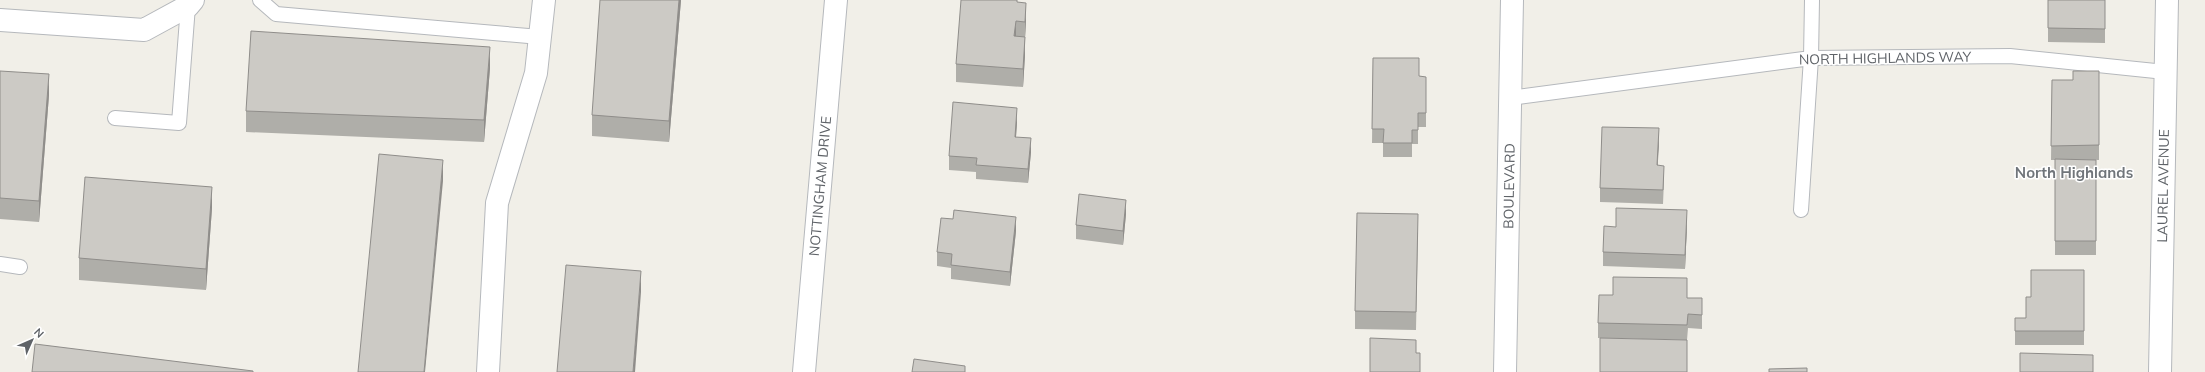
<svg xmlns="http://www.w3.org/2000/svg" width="2205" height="372" viewBox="0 0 2205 372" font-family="Mulish,sans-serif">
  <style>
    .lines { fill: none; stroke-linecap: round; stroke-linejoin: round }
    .lane-casing { stroke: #b5b8bc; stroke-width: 16 }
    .street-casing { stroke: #b5b8bc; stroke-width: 24 }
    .lane { stroke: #fff; stroke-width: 14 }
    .street { stroke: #fff; stroke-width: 22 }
    .wall { fill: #afaea9 }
    .shaded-wall { fill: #8f8d8a }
    .building { fill: #cccac5; stroke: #8f8d8a }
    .labels { text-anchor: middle; stroke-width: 3; stroke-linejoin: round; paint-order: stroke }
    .street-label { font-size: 14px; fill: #5f6368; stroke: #fff }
    .neighbourhood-label { font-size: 15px; font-weight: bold; fill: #70757a; stroke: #fff }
  </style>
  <rect width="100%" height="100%" fill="#f1efe8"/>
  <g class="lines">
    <defs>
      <path id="lane" d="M260,0L276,14L540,37
        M1510,98L1811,58L2010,56L2165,72
        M115,118L179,123L188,6
        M1801,210L1811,58L1812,0
        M0,264L20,267"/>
      <path id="street" d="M0,20L144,30L188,6L193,0
        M488,372L497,203L536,73L544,0
        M804,372L836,0
        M1505,372L1512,0
        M2160,372L2167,0"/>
    </defs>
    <use href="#lane" class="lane-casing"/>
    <use href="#street" class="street-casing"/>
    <use href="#lane" class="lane"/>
    <use href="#street" class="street"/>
  </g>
  <path class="wall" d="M681,0L669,142L592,136V115Z
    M1017,0V2L1026,20L1025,37V55L1023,87L956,82V64Z
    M2048,0H2105V43L2048,42Z
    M1373,58L1419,76L1426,77V127H1418V144H1412V157H1383V143H1372Z
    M490,68L484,142L246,132V111Z
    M0,71L49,95L39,222L0,219Z
    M2099,71V160H2084H2096V255H2055V160H2051L2052,80H2073Z
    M1017,122L1016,137L1031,152L1028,183L976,179V172L949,170V156Z
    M1659,142L1657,165L1664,180L1663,204L1600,202V188Z
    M212,208L206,290L79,280V258Z
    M1126,214L1123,245L1076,239V225Z
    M1687,225L1685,269L1603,266V252L1616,227Z
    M1016,231L1010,286L951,279V268L937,266V252Z
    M1418,232L1416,330L1355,329V311Z
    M2084,270V345H2015V318H2026Z
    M1687,298H1702V329L1688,328L1687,340L1598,338V323Z"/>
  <path class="shaded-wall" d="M679,0H681L669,142V121Z
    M1026,3V20L1025,39V22Z
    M1016,21V39L1014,36Z
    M1025,37V55L1023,87V69Z
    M490,47V68L484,142V120Z
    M49,74V95L39,222V201Z
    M1017,108V122L1015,151V137Z
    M1659,128V142L1657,179V165Z
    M1031,138V152L1028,183V169Z
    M443,160V181L425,372H424Z
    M212,187V208L206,290V269Z
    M1126,200V214L1123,245V231Z
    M1687,210V225L1685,269V255Z
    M1016,217V231L1010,286V272Z
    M641,271V292L635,372H633Z"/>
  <path class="building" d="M600,0H679L669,121L592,115Z
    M961,0H1017V2L1026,3L1025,22L1016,21L1014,36L1025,37L1023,69L956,64Z
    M2048,0H2105V29L2048,28Z
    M251,31L490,47L484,120L246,111Z
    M1373,58H1419V76L1426,77V113H1418V130H1412V143H1383L1384,129H1372Z
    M0,71L49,74L39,201L0,198Z
    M2073,71H2099V145L2051,146L2052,80H2073Z
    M953,102L1017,108L1015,137L1031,138L1028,169L976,165L977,158L949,156Z
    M1602,127L1659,128L1657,165L1664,166L1663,190L1600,188Z
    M379,154L443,160L424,372H358Z
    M2055,159L2096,160V241H2055Z
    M85,177L212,187L206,269L79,258Z
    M1079,194L1126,200L1123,231L1076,225Z
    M1616,208L1687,210L1685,255L1603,252L1604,226L1616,227Z
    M954,210L1016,217L1010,272L951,265L952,254L937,252L941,218L953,219Z
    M1357,213L1418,214L1416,312L1355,311Z
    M566,265L641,271L633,372H557Z
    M2031,270H2084V331H2015V318H2026V297H2031Z
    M1613,277L1687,278V298H1702V315L1688,314L1687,325L1598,323L1599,295H1613Z
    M1370,338L1416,340V353H1420V372H1370Z
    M1600,338L1687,340V372H1600Z
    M35,344L253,371V372H32Z
    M2020,353L2093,355V372H2020Z
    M914,359L965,366V372H912Z
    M1807,368V372H1769V369Z"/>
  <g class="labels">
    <g class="street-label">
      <text transform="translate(1885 58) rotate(-1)" y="5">NORTH HIGHLANDS WAY</text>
      <text transform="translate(820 186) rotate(-85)" y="5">NOTTINGHAM DRIVE</text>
      <text transform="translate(1509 186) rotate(-89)" y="5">BOULEVARD</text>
      <text transform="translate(2163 186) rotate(-89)" y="5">LAUREL AVENUE</text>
    </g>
    <g class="neighbourhood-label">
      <text x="2074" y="178">North Highlands</text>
    </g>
  </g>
  <g transform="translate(32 340) rotate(45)" stroke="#ffffff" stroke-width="3" paint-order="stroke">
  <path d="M0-3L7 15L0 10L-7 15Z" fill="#5f6368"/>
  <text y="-6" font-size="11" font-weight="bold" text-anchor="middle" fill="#5f6368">N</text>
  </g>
</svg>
